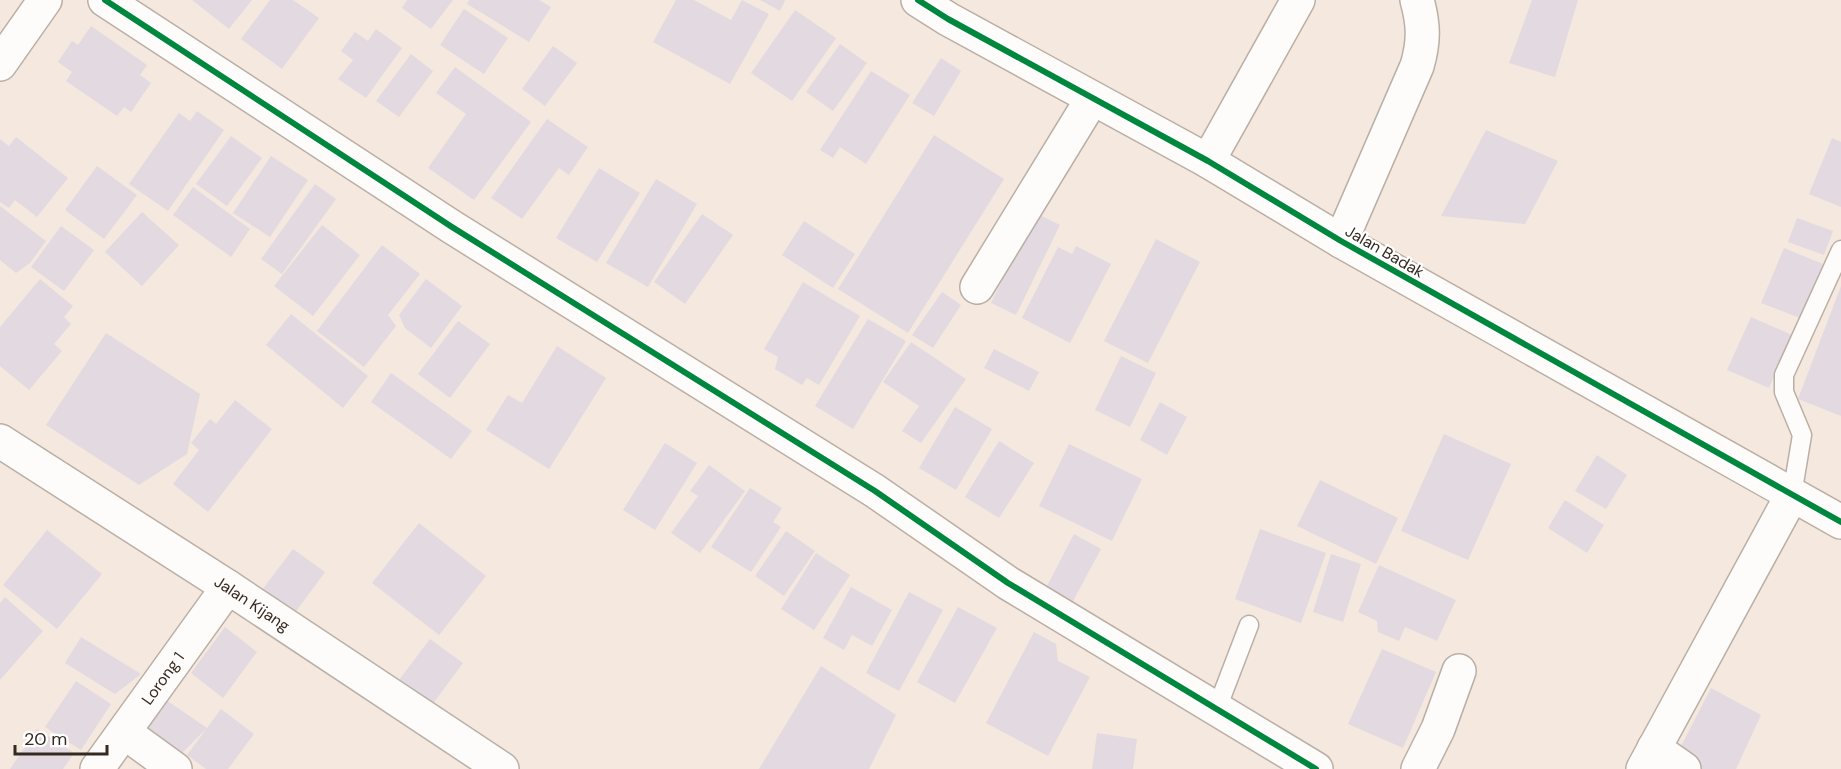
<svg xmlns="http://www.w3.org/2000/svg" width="1841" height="769" viewBox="0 0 1841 769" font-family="'DM Sans',sans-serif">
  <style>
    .building { fill: #e2dae0 }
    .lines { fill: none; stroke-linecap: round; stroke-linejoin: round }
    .service-casing { stroke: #baafa6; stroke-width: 21 }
    .minor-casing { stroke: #baafa6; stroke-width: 36 }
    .service { stroke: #fefcfa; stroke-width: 18 }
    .minor { stroke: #fefcfa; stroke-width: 33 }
    .cycleway-casing { stroke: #fff; stroke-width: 10 }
    .cycleway { stroke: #00873e; stroke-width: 6 }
    .labels { text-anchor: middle; stroke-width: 4.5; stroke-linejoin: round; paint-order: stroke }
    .street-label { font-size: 16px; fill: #352a22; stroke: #fff }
  </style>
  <rect width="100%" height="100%" fill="#f5e8de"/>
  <path class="building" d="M192,0H252L229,29Z
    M270,0H293L319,18L282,69L241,39Z
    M407,0H453L431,29L402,8Z
    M469,0H539L551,7L529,42L467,4Z
    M676,0H694L731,20L742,0L769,14L730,84L653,42Z
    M760,0H785L780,11Z
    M1532,0H1578L1555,77L1509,63Z
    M464,9L508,38L484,74L440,45Z
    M795,10L836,38L792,101L751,73Z
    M91,26L147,65L140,75L151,83L131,112L124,107L117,116L66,81L72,72L58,62L72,41L78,45Z
    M376,29L402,48L366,98L338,79L353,60L341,51L355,32L368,41Z
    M840,44L867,63L833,111L806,92Z
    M553,46L577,63L545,106L522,89Z
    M411,54L433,71L399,117L376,101Z
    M941,58L961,71L934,116L912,103Z
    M455,67L531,122L474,200L428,168L466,114L436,93Z
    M871,71L910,95L866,164L840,147L833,158L820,150Z
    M197,111L224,130L168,211L129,184L179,113L190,121Z
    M547,119L588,147L569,175L559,168L522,219L491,198Z
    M1486,130L1558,161L1525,224L1441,216Z
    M934,135L1004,179L908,333L838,289Z
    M231,136L262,158L227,206L196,184Z
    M16,137L68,178L37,217L15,200L9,208L0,202V139L9,146Z
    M1832,138L1841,142V207L1809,194Z
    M271,156L308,180L270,237L233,213Z
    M97,166L137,195L104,239L65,210Z
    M599,168L640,193L597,262L556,238Z
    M656,179L697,204L648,287L606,263Z
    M315,184L336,199L282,274L261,259Z
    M193,187L250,229L231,257L173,215Z
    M0,206L46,241L30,263L16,273L0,260Z
    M142,212L179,245L142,286L105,252Z
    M1035,213L1060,225L1016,315L991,303Z
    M702,214L733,235L685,304L654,282Z
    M1797,218L1833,231L1824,255L1788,242Z
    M804,221L855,254L833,288L782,255Z
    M322,225L360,255L313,316L274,286Z
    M61,226L94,250L64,291L31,267Z
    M1156,239L1200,262L1148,363L1104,341Z
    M382,245L420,274L388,315L396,326L364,367L317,331Z
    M1076,246L1111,264L1070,343L1022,318L1058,247L1072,254Z
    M1784,248L1823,264L1800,318L1761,303Z
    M40,279L73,306L64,317L71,324L54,344L62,351L29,390L0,366V327Z
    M426,279L462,306L431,348L405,328L399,315Z
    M803,282L860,316L819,385L807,378L802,385L775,369L778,357L764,349Z
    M1841,286V416L1798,399Z
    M942,292L961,305L933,348L912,335Z
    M291,314L368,376L343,408L266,345Z
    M1751,317L1792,335L1769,388L1727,370Z
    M868,319L906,341L853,429L815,406Z
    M458,321L490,344L450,398L418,374Z
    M106,333L200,394L187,454L139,485L46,425Z
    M911,342L966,379L921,443L902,431L919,406L883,382Z
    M557,346L606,378L549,469L486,430L508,395L522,403Z
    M994,349L1039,372L1029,391L984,368Z
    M1121,356L1156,373L1130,427L1095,410Z
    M391,373L472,431L451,459L371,402Z
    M235,400L272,429L208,512L173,484L199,450L191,443L210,419L216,424Z
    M1160,402L1187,417L1167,455L1140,440Z
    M955,407L992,429L956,490L919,468Z
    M1444,434L1511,464L1468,560L1401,531Z
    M999,441L1034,463L999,518L965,497Z
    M665,443L697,463L655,530L623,510Z
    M1069,444L1142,479L1112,541L1039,506Z
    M1597,455L1627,475L1606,509L1575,491Z
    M709,465L745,491L700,553L671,533L698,496L690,491Z
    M1320,480L1398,518L1376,564L1297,526Z
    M750,488L782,508L773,522L781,527L751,572L711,547Z
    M1565,500L1604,525L1587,553L1548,528Z
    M419,523L486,576L439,635L372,583Z
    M1260,529L1326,553L1301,623L1235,599Z
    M47,530L102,574L57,629L3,585Z
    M786,531L815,551L784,596L755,576Z
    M1074,534L1101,549L1072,603L1046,588Z
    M293,549L325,572L294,614L262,590Z
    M816,553L850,575L814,630L781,609Z
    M1331,554L1361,564L1343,622L1313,612Z
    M1379,565L1456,600L1437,641L1405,627L1399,641L1378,632L1377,621L1358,612Z
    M851,587L892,610L872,646L852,635L844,650L823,638Z
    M909,592L943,610L899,691L866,673Z
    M5,597L43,631L0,680V603Z
    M958,607L997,628L955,703L917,682Z
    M225,627L257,652L223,698L191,673Z
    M1034,632L1056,644L1058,661L1090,677L1048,756L986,723Z
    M81,637L141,674L115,694L65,663Z
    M430,639L463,663L429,709L396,684Z
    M1382,649L1436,672L1403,748L1348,724Z
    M821,666L896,715L869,769H759Z
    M76,681L111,704L81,750L45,727Z
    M1711,688L1761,715L1736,769H1701L1676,756Z
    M166,700L207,728L178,757L139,730Z
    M221,709L254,734L228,769H206L187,755Z
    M37,729L74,753L63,769H10Z
    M1097,733L1137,739L1133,769H1092Z"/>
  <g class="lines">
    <defs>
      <path id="service" d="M1792,495L1802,435L1784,392V375L1841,250
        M1216,711L1249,625"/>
      <g id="minor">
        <path d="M105,0L452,227L875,491L1008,583L1316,769"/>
        <path d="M918,0L948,19L1208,161L1341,241L1841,522"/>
        <path d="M0,64L45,0"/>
        <path d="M1208,161L1298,0"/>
        <path d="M1341,241L1417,66C1424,42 1424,25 1417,0"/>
        <path d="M977,287L1092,99"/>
        <path id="s1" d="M0,441L228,587L502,769"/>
        <path d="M124,732L175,769"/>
        <path d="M1654,748L1684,769"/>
        <path id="s2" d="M97,769L228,587"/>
        <path d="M1418,769L1438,729L1459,671"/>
        <path d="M1643,769L1792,495"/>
      </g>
    </defs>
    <use href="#service" class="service-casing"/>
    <use href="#minor" class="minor-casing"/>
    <use href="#service" class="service"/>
    <use href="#minor" class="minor"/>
    <defs>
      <path id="cycleway" d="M105,0L452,227L875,491L1008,583L1316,769
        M918,0L948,19L1208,161L1341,241L1841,522"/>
    </defs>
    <use href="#cycleway" class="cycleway-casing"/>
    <use href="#cycleway" class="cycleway"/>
  </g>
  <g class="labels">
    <g class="street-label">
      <text transform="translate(1385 251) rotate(30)" y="6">Jalan Badak</text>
      <text dy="6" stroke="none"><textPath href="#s1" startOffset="300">Jalan Kijang</textPath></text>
      <text dy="6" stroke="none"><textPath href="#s2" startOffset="112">Lorong 1</textPath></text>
    </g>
  </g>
  <path d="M15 745v9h92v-9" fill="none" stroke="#352a22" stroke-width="3"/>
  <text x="24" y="745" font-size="18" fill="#352a22" stroke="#ffffff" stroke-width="4.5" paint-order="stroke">20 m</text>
</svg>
